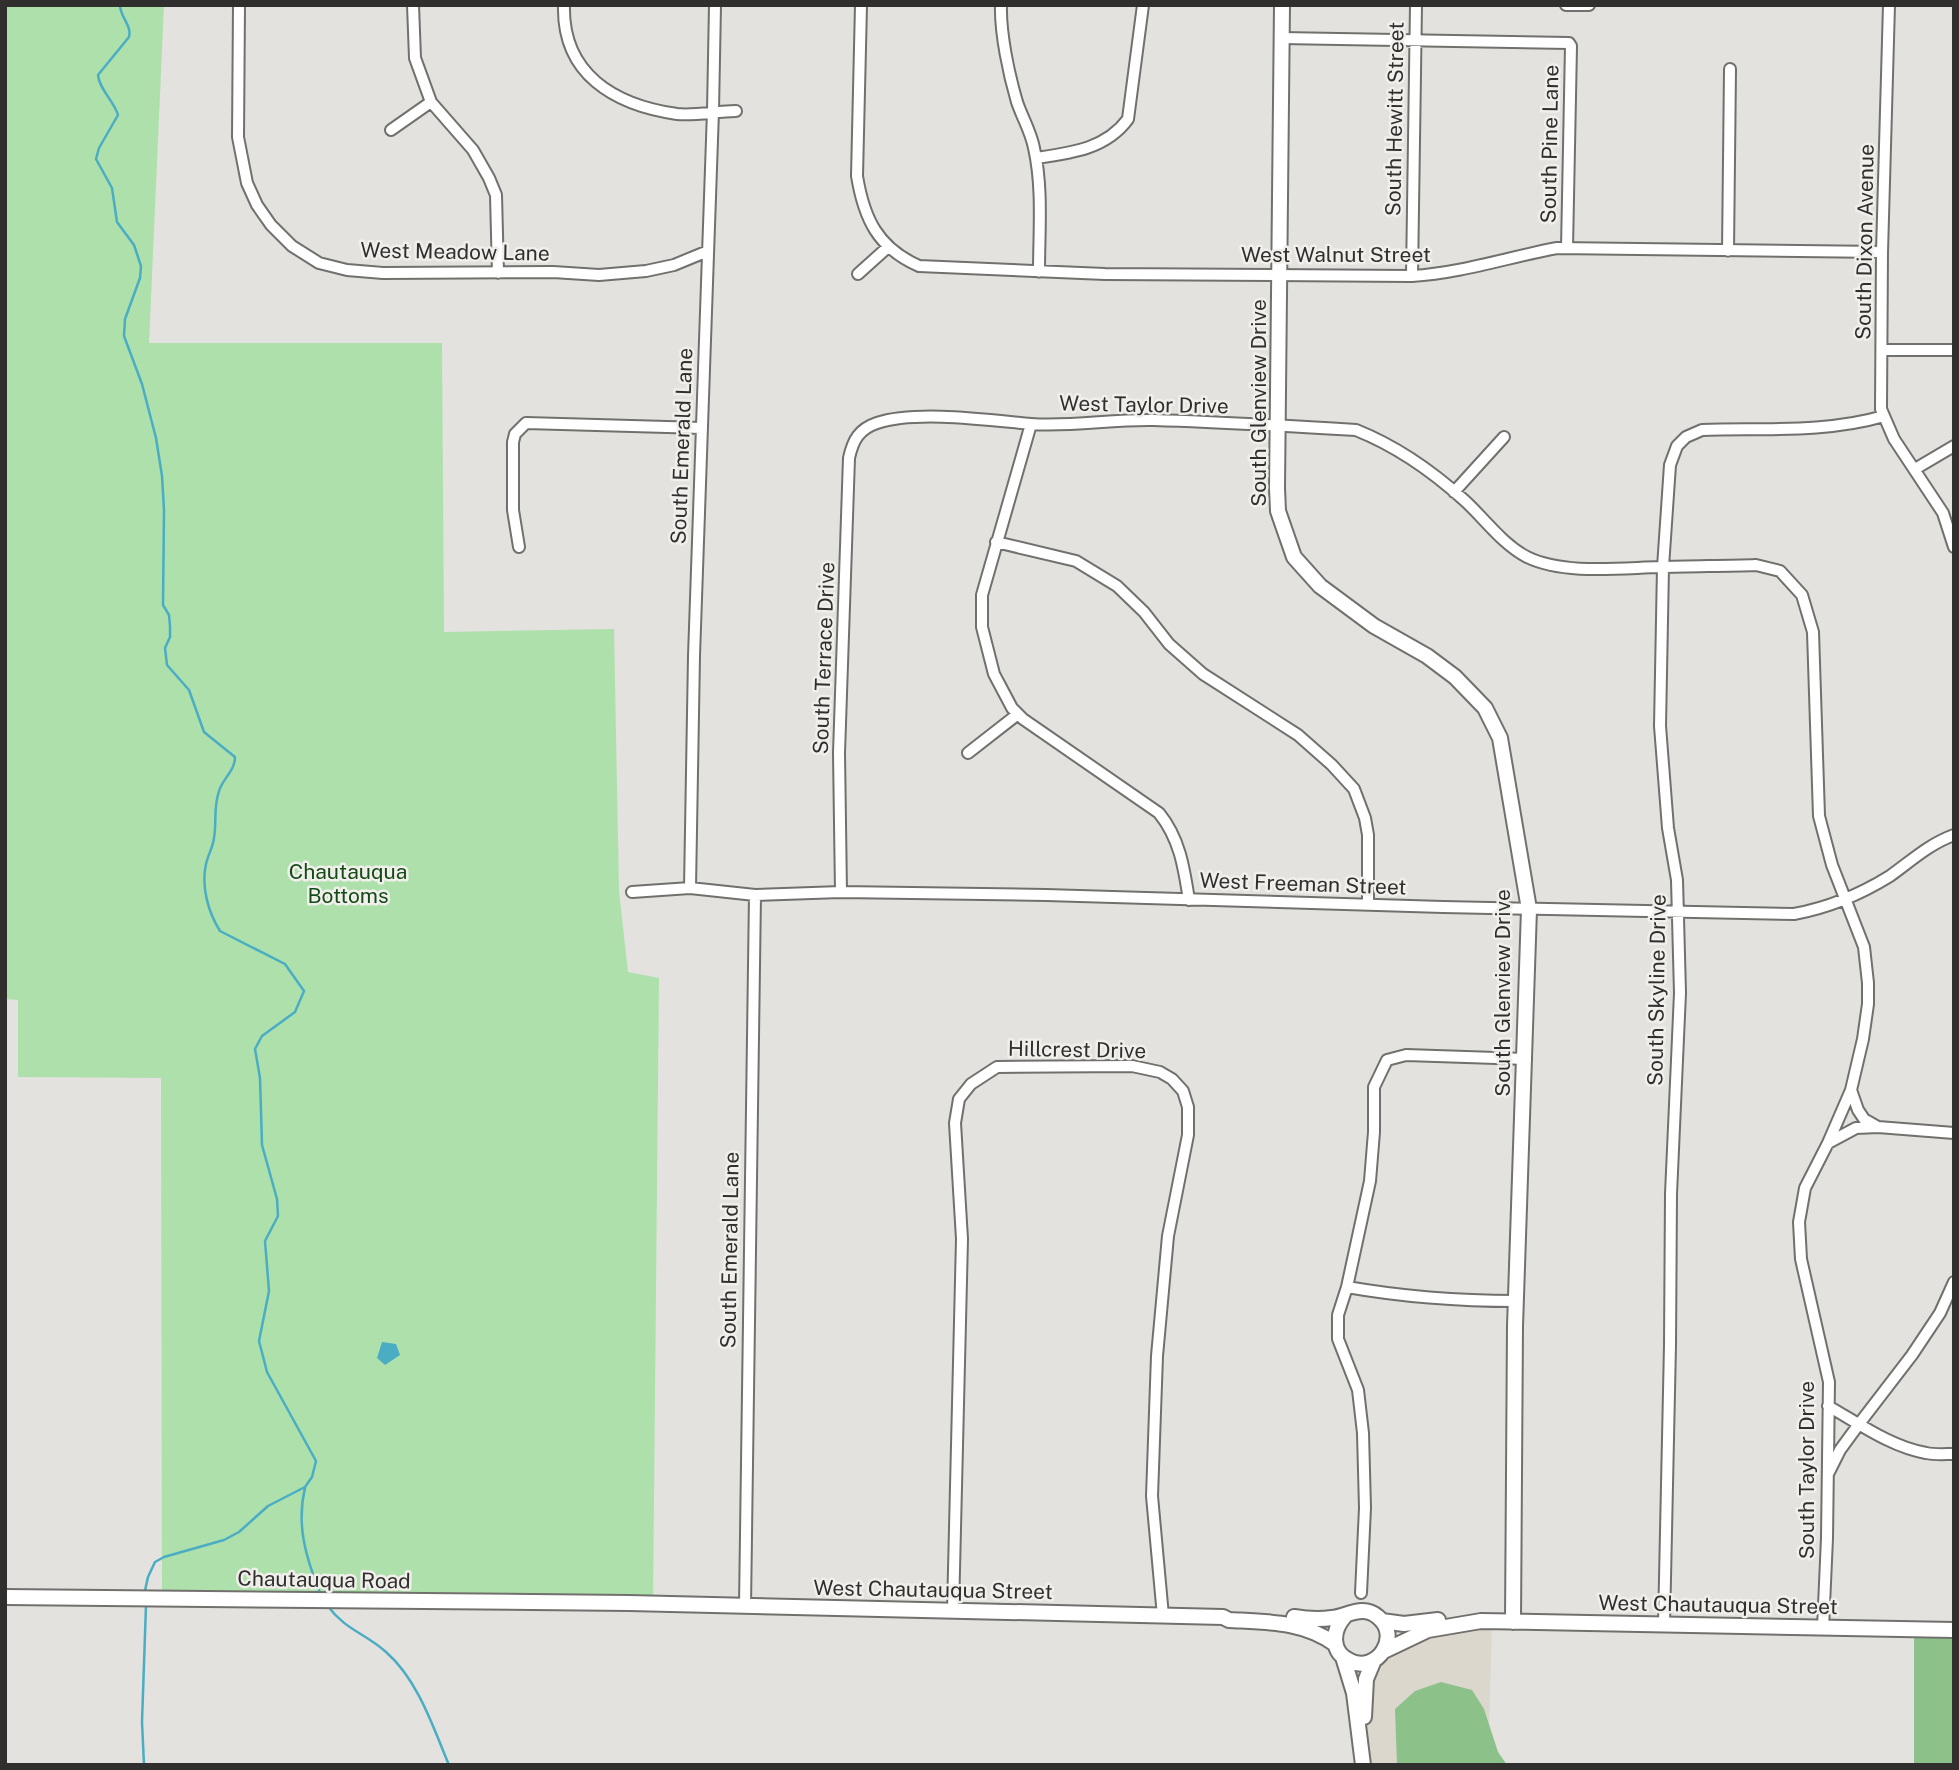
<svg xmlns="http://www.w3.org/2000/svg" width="1959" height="1770" viewBox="0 0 1959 1770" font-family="'Public Sans',sans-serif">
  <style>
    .built { fill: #dbd7cd }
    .green { fill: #aee0ab }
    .forest { fill: #8cc189 }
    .water { fill: #4aadc4 }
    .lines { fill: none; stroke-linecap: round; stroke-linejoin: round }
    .stream { stroke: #4aadc4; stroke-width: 2.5 }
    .minor-casing { stroke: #71706d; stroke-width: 14 }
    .tertiary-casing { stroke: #71706d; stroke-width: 18 }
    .minor { stroke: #fff; stroke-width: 10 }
    .tertiary { stroke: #fff; stroke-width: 14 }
    .labels { text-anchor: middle; stroke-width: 5; stroke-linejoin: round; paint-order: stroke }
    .street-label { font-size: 21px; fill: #302f2e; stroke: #f1efec }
    .park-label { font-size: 21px; fill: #144b15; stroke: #f1efec }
  </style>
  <rect width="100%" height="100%" fill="#e3e2df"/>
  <path class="built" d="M1492,1626L1489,1729L1498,1752L1507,1765H1356L1353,1727L1344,1670L1363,1669L1440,1631Z"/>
  <path class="green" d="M5,5H164L149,343H442L444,632L614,629L619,891L628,972L659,978L653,1604L162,1599L161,1078L18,1077V1000L5,999Z"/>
  <path class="forest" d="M1914,1636L1954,1637V1765H1914Z
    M1441,1682L1472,1690L1484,1709L1498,1752L1507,1765H1397L1395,1709L1415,1691Z"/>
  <path class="water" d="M382,1342L396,1344L400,1355L385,1365L377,1358Z"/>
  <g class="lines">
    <path class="stream" d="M120,5C120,17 132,25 129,37L98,75C99,89 114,101 118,115L99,148L96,159L112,188L117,222L134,245L141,266L140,278L125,319L124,336L142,384L156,438L162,476L164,510L163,605L169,615L170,626V637L165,648L167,665L189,690L204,732L235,757C235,771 223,778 219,791C213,810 217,820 214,838C213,847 208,855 206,864C201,886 208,912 220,931L285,964L304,991L295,1012L262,1036L255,1049L260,1078L262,1145L277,1199L278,1216L265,1241L269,1291L259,1341L267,1372L316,1461L312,1477L305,1487L268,1506L239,1532L224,1540L164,1557L155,1562L148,1577L144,1595
      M305,1488C296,1525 306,1558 320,1593
      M327,1605C345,1630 365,1633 386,1652C418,1680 433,1727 449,1765
      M144,1765L142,1722L146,1605"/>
    <defs>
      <path id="minor" d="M239,5L238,137L247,183L257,205L271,225L292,246L319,263L347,270L383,273L553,272L599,275L646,271L674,265L708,251
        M413,5L415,58L431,102L473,150L489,178L496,195L498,273
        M564,5C562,74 614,105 677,114C695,116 717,111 736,111
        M861,5L857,176C864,219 878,248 919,266L1105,274L1412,276C1461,273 1509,257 1557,248L1882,252
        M1001,5C1000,33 1009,75 1017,102C1022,117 1031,132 1034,148C1043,188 1039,231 1039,272
        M1566,5H1589
        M1889,5L1882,252L1881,409L1894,439L1943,513L1954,547
        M1281,38L1569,43L1571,46L1567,248
        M391,130L431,102
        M1036,158C1071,153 1106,149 1128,119L1143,5
        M1728,251L1730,69
        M858,274L888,247
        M1412,276L1416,5
        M1883,350H1954
        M1031,424L982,595V627L994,674L1012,708L1023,719L1159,813C1180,839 1184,868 1189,900
        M1915,469L1954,446
        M1454,492L1504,437
        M996,542L1076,561L1117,586L1144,612L1169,644L1203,674L1298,735L1332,765L1354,789L1365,818L1368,835V905
        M519,547L513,510V442L515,434L526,423L702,428
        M968,753L1018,714
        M690,888L694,656L713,111L715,5
        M632,892L690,888L755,895L841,892L1046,895L1443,907L1794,914C1827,908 1861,894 1890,876C1911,861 1929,844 1954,835
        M841,892L839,753L849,458C853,440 859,429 877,423C916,410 988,420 1031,424C1071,427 1113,419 1154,420C1221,422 1289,426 1356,430C1396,446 1432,471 1464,500C1484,518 1502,544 1527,557C1564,575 1620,568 1660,567C1692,566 1724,566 1756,565L1780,571L1802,595L1813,632L1819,816L1832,865L1864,947L1868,983V1004L1863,1039L1851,1090L1858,1110L1864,1119L1878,1127
        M1828,1143L1851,1090
        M1347,1287C1404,1297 1459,1301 1516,1301
        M1828,1406C1858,1423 1891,1447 1926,1453C1935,1455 1945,1454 1954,1454
        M1829,1472L1840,1450L1859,1424L1912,1355L1940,1313L1954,1282
        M1361,1593L1365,1508L1363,1433L1358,1390L1338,1339V1315L1347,1287L1370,1181L1374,1132V1087L1387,1060L1406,1055L1526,1059
        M745,1606L755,895
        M953,1611L962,1239L955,1123L959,1099L971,1084L997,1067L1132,1066L1160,1072L1172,1079L1183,1091L1188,1107V1135L1168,1236L1157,1356L1152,1496L1163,1616
        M1664,1625L1670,1345L1671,1194L1680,993L1677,880L1668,828L1660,726L1663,567L1670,465L1677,446L1686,437L1702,430C1763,428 1826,433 1884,416
        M1823,1628L1827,1538L1829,1382L1801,1259L1799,1222L1805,1188L1828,1143L1856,1128L1878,1127L1954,1133"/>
      <path id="tertiary" d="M1282,5L1277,488L1278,511L1294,557L1320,586L1374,626L1427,656L1455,677L1485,708L1500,738L1529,909L1515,1326L1513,1622
        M5,1597L629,1603L1223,1617L1229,1620C1267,1622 1303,1621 1335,1644
        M1294,1617C1306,1619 1319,1620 1332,1618C1348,1616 1363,1604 1378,1617C1402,1636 1377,1674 1350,1661C1330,1652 1332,1630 1345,1616
        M1382,1621L1404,1624L1438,1620
        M1384,1651L1428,1630L1481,1621L1954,1630
        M1343,1657L1354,1693L1363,1765
        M1364,1717L1366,1679L1374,1660"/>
    </defs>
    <use href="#minor" class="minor-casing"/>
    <use href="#tertiary" class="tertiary-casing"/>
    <use href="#minor" class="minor"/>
    <use href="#tertiary" class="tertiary"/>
  </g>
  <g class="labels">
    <g class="street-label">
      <text transform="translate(1395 119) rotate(-89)" y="7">South Hewitt Street</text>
      <text transform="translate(1550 144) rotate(-89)" y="7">South Pine Lane</text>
      <text transform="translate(1865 242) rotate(-89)" y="7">South Dixon Avenue</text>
      <text transform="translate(455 252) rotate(1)" y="7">West Meadow Lane</text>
      <text x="1336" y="262">West Walnut Street</text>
      <text transform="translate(1259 403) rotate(-90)" y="7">South Glenview Drive</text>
      <text transform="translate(1144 405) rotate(1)" y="7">West Taylor Drive</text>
      <text transform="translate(682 446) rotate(-88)" y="7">South Emerald Lane</text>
      <text transform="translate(824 658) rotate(-88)" y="7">South Terrace Drive</text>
      <text transform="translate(1303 884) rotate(2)" y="7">West Freeman Street</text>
      <text transform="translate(1657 990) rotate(-89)" y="7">South Skyline Drive</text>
      <text transform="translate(1503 993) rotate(-90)" y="7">South Glenview Drive</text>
      <text transform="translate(1077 1050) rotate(1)" y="7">Hillcrest Drive</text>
      <text transform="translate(730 1250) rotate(-89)" y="7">South Emerald Lane</text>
      <text transform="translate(1807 1470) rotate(-90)" y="7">South Taylor Drive</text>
      <text transform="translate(324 1580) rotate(1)" y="7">Chautauqua Road</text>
      <text transform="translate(933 1590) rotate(1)" y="7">West Chautauqua Street</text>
      <text transform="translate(1718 1605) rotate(1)" y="7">West Chautauqua Street</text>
    </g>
    <g class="park-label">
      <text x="348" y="879">Chautauqua<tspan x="348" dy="24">Bottoms</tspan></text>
    </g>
  </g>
  <rect width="1959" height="1770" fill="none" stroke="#302f2e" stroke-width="14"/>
</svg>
